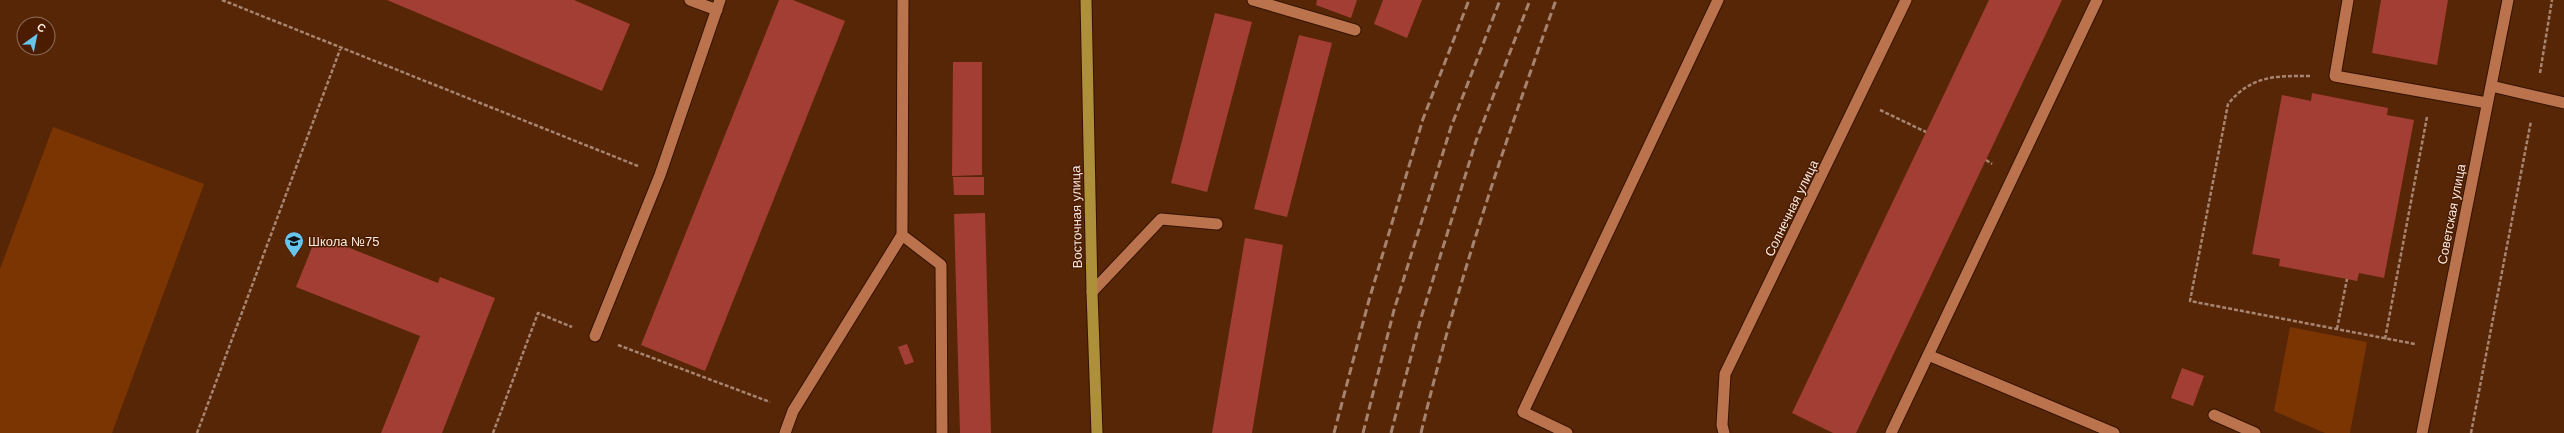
<svg xmlns="http://www.w3.org/2000/svg" width="2564" height="433" viewBox="0 0 2564 433" font-family="Arial,sans-serif">
  <style>
    .green { fill: #7b3502 }
    .building { fill: #a23e34 }
    .lines { fill: none; stroke-linecap: round; stroke-linejoin: round }
    .service-casing { stroke: #341200; stroke-width: 13 }
    .minor-casing { stroke: #341200; stroke-width: 13 }
    .primary-casing { stroke: #341200; stroke-width: 13 }
    .path { stroke: #a78571; stroke-width: 2.5; stroke-dasharray: 4 2; stroke-linecap: butt }
    .service { stroke: #ba734d; stroke-width: 11 }
    .minor { stroke: #ba734d; stroke-width: 11 }
    .primary { stroke: #ad9039; stroke-width: 11 }
    .rail { stroke: #a5836f; stroke-width: 3; stroke-dasharray: 8 4; stroke-linecap: butt }
    .labels { text-anchor: middle; stroke-width: 3; stroke-linejoin: round; paint-order: stroke }
    .street-label { font-size: 13px; fill: #fbeae2; stroke: #4b1c00 }
    .poi-label { font-size: 13px; fill: #fbeae2; stroke: #4b1c00; text-anchor: start }
  </style>
  <rect width="100%" height="100%" fill="#572606"/>
  <path class="green" d="M53,127L204,184L112,433H0V269Z
    M2290,327L2367,342L2350,433H2325L2274,411Z"/>
  <path class="building" d="M387,0H574L630,24L602,91Z
    M779,0H793L845,21L705,371L641,345Z
    M1317,0H1357L1351,18L1316,5Z
    M1383,0H1422L1407,38L1374,24Z
    M1989,0H2062L1856,433H1833L1792,413Z
    M2381,0H2448L2437,65L2372,53Z
    M1215,13L1252,22L1207,192L1171,183Z
    M1299,35L1332,43L1287,217L1254,209Z
    M953,62H982V175L952,176Z
    M2312,93L2388,108L2387,115L2414,120L2384,278L2359,273L2357,281L2279,266L2280,259L2252,254L2282,95L2311,101Z
    M953,177H984V195H954Z
    M985,213L991,433H960L954,214Z
    M317,235L438,283L440,277L495,298L442,433H381L420,336L296,287Z
    M1245,238L1283,245L1252,433H1212Z
    M907,344L914,362L905,365L898,347Z
    M2182,368L2204,376L2193,406L2171,398Z"/>
  <g class="lines">
    <defs>
      <path id="service" d="M690,0L717,10
        M1253,0L1355,30
        M2348,0L2335,76L2487,103
        M2491,86L2564,103
        M902,235L941,265L942,433
        M1092,292L1161,219L1217,224
        M595,336L660,175L720,0
        M1928,355L2114,433
        M2214,415L2255,433
        M785,433L793,411L902,235L903,0
        M1567,433L1523,412L1718,0
        M1891,433L2097,0
        M2422,433L2508,0"/>
      <path id="minor" d="M1724,433L1722,425L1725,374L1906,0"/>
      <path id="primary" d="M1086,0L1092,292L1097,433"/>
    </defs>
    <use href="#service" class="service-casing"/>
    <use href="#minor" class="minor-casing"/>
    <use href="#primary" class="primary-casing"/>
    <path class="path" d="M222,0L638,166
      M2540,73L2552,0
      M2310,76C2275,76 2252,75 2228,104L2190,301L2415,344
      M1880,110L1926,132
      M1986,160L1992,164
      M2337,329L2347,279
      M2385,339L2427,117
      M618,345L770,402
      M197,433L341,47
      M493,433L538,313L572,327
      M2471,433L2531,121"/>
    <use href="#service" class="service"/>
    <use href="#minor" class="minor"/>
    <use href="#primary" class="primary"/>
    <path class="rail" d="M1334,433L1369,300L1423,119L1469,0
      M1363,433L1394,310L1451,127L1500,0
      M1391,433L1421,318L1476,141L1530,0
      M1421,433C1456,286 1505,142 1556,0"/>
  </g>
  <defs>
    <symbol id="school-pin" viewBox="-11 -11 22 30"><path d="M0 17L-7.5 6A9.5 9.5 0 1 1 7.5 6Z" fill="#65c5ee" stroke="#4b1c00"/><path d="M0-5L7-2L0 1L-7-2ZM-4 1L0 2.5L4 1V4Q0 6-4 4Z" fill="#111"/></symbol>
  </defs>
  <g fill-rule="evenodd">
    <use href="#school-pin" x="283" y="230" width="22" height="30"/>
  </g>
  <g class="labels">
    <g class="street-label">
      <text transform="translate(1791 208) rotate(-64)" y="5">Солнечная улица</text>
      <text transform="translate(2451 214) rotate(-79)" y="5">Советская улица</text>
      <text transform="translate(1076 217) rotate(-91)" y="5">Восточная улица</text>
    </g>
    <g class="poi-label">
      <text x="308" y="246">Школа №75</text>
    </g>
  </g>
  <g transform="translate(36 36) rotate(33)"><circle r="19" fill="#4b1c00" stroke="#916e5a"/>
  <path d="M0-3L7 15L0 10L-7 15Z" fill="#65c5ee"/>
  <text y="-6" font-size="11" font-weight="bold" text-anchor="middle" fill="#fbeae2">С</text>
  </g>
</svg>
